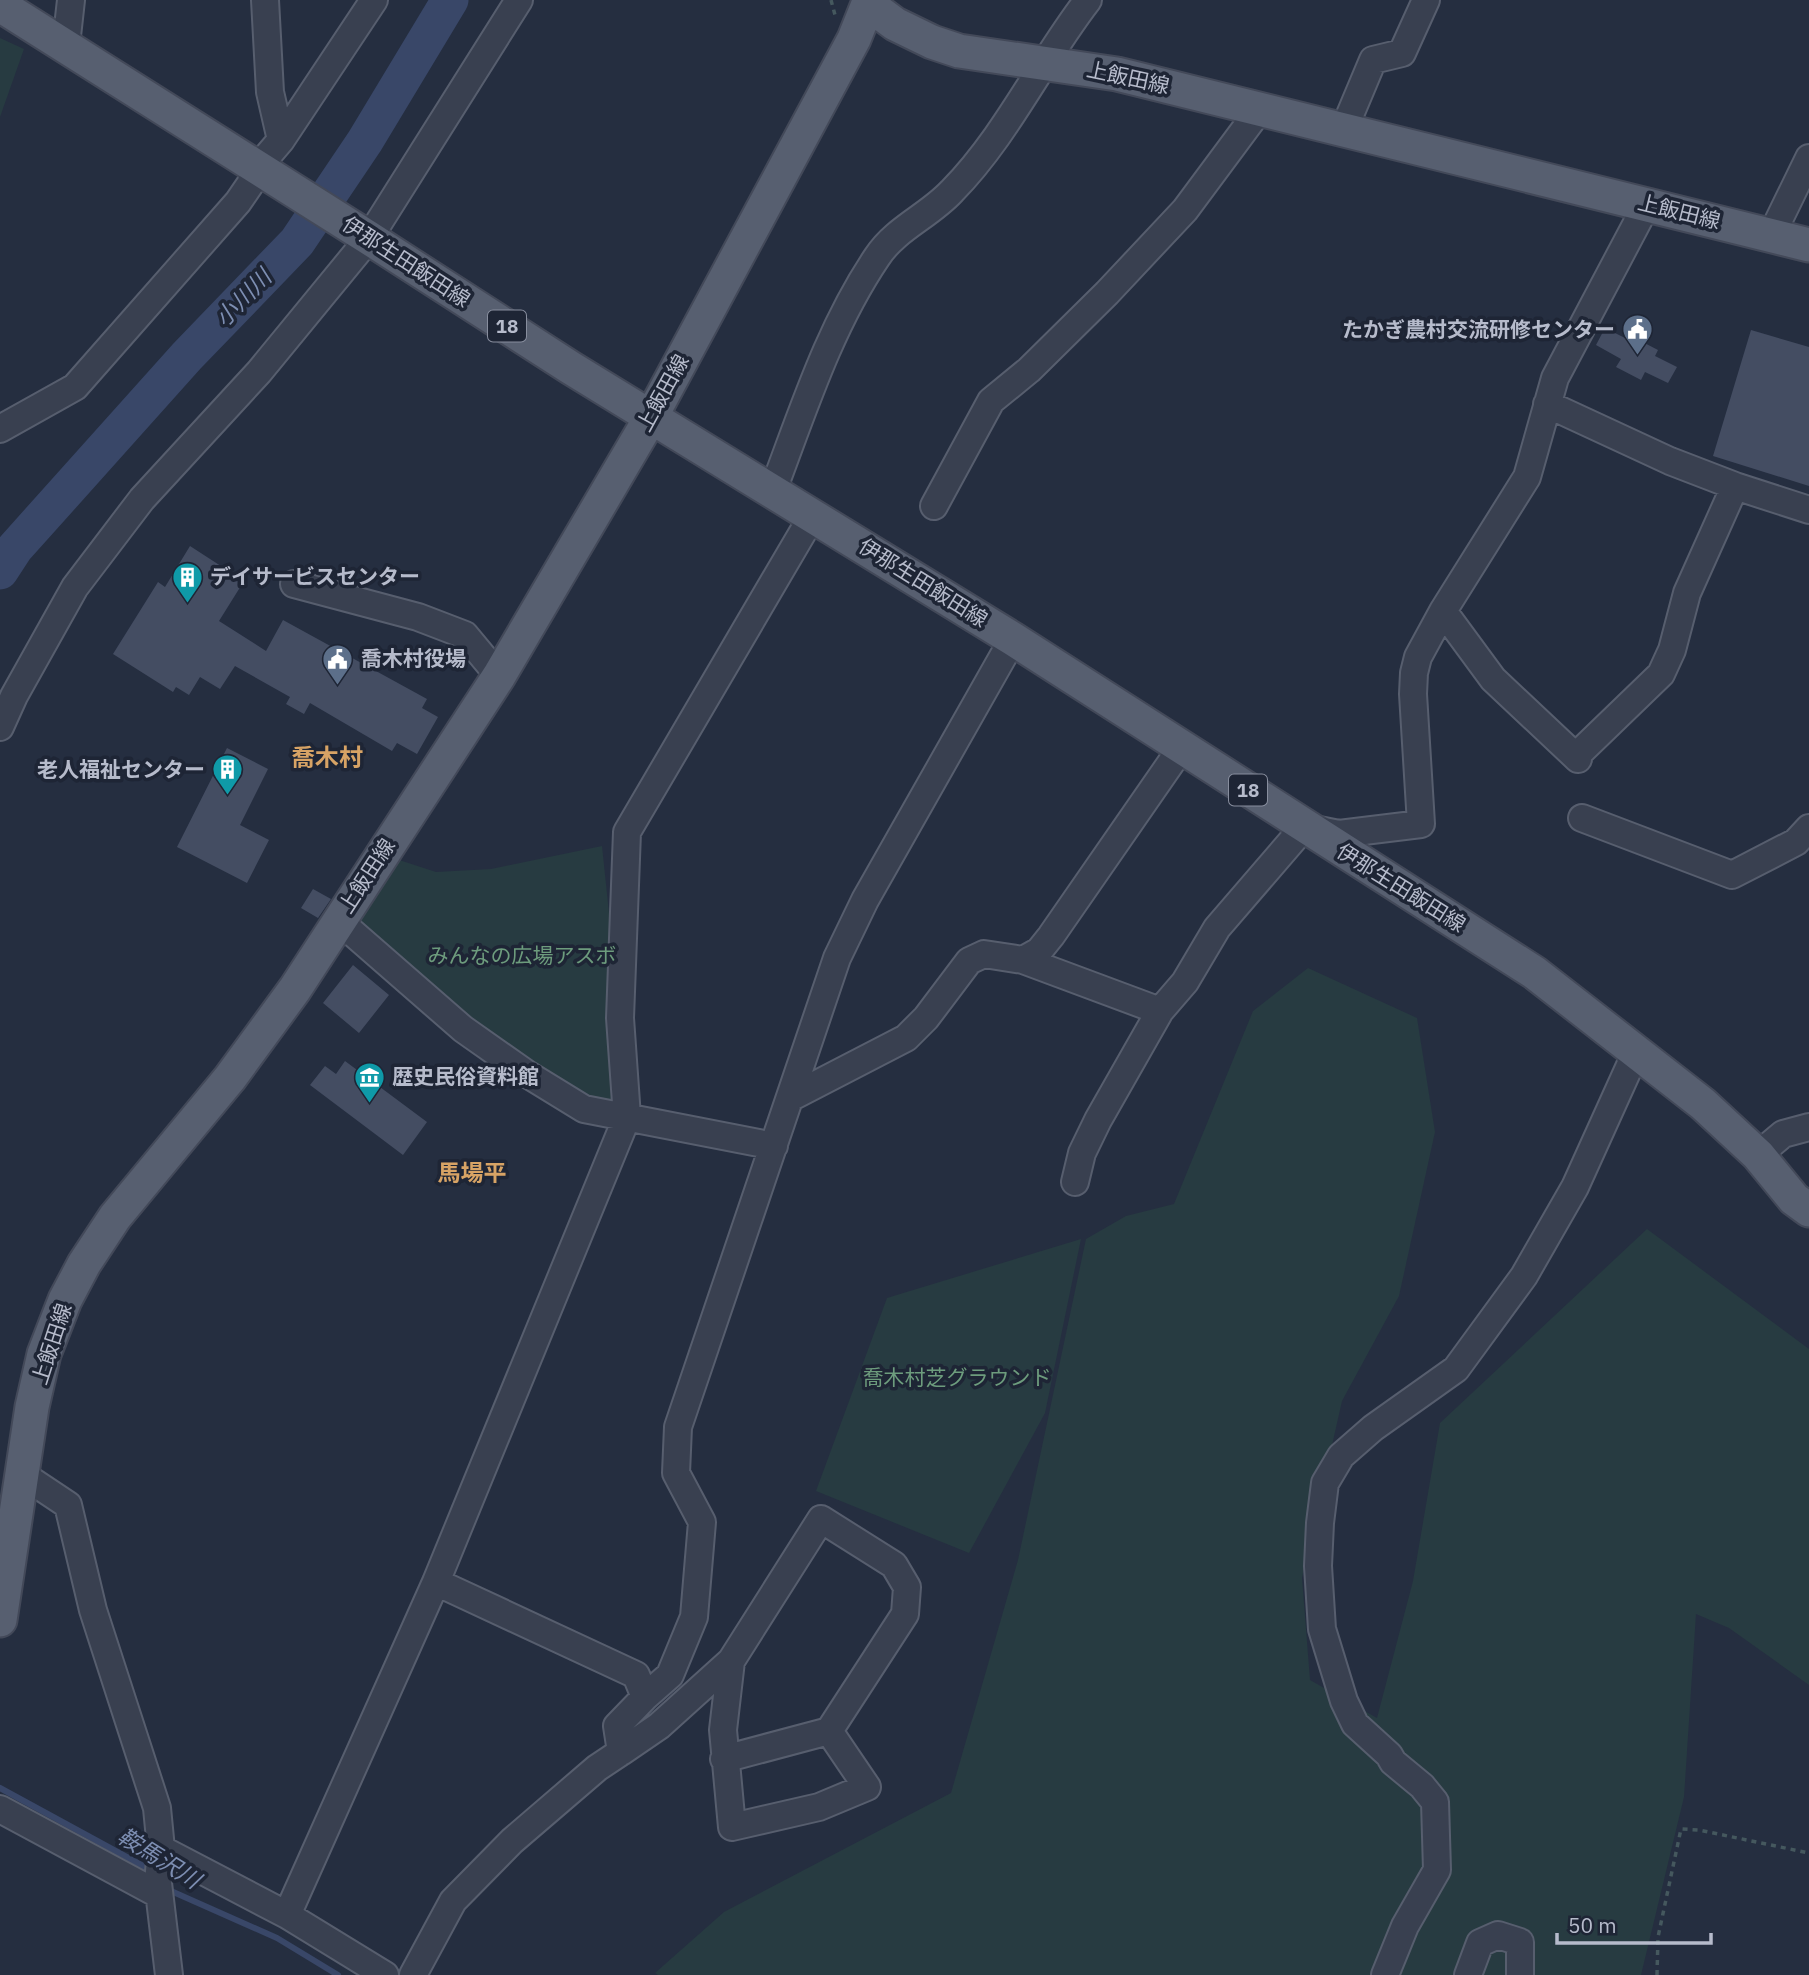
<svg xmlns="http://www.w3.org/2000/svg" width="1809" height="1975" viewBox="0 0 1809 1975" font-family="'IBM Plex Sans','Noto Sans JP',sans-serif">
  <style>
    .green { fill: #273b41 }
    .lines { fill: none; stroke-linecap: round; stroke-linejoin: round }
    .stream { stroke: #394768; stroke-width: 6 }
    .river { stroke: #394768; stroke-width: 37 }
    .building { fill: #444d62 }
    .minor-casing { stroke: #575e6e; stroke-width: 30 }
    .major-casing { stroke: #434959; stroke-width: 37 }
    .path { stroke: #45585e; stroke-width: 3.5; stroke-dasharray: 5 5; stroke-linecap: butt }
    .minor { stroke: #394050; stroke-width: 26 }
    .major { stroke: #575f70; stroke-width: 33 }
    .labels { text-anchor: middle; stroke-width: 7; stroke-linejoin: round; paint-order: stroke }
    .shield { fill: #1e2535; stroke: #888e9e; stroke-width: 2 }
    .shield-label { font-size: 19px; font-weight: bold; fill: #b6bbcb }
    .street-label { font-size: 21px; fill: #b6bbcb; stroke: #1e2535 }
    .poi-label { font-size: 21px; font-weight: bold; fill: #b6bbcb; stroke: #1e2535; text-anchor: start }
    .park-label { font-size: 21px; fill: #6d9c7d; stroke: #1e2535 }
    .water-label { font-size: 23px; font-style: italic; fill: #7d8eb2; stroke: #1e2535 }
    .neighbourhood-label { font-size: 23px; font-weight: bold; fill: #d7a365; stroke: #1e2535 }
    .quarter-label { font-size: 24px; font-weight: bold; fill: #d7a365; stroke: #1e2535 }
  </style>
  <rect width="100%" height="100%" fill="#252e40"/>
  <path class="green" d="M0,38L24,49L0,117Z
    M602,846L620,1018L623,1112L582,1106L338,920L390,857L436,872L491,869Z
    M1308,968L1417,1018L1435,1132L1399,1296L1342,1401L1302,1578L1310,1680L1377,1718L1413,1581L1440,1423L1647,1229L1809,1349V1685L1729,1628L1696,1614L1684,1797L1641,1975H658L655,1973L724,1912L951,1793L1018,1560L1086,1239L1126,1216L1174,1204L1253,1011Z
    M1081,1239L1045,1413L969,1553L816,1491L887,1298Z"/>
  <g class="lines">
    <path class="stream" d="M0,1788L145,1867L151,1872
      M167,1886L171,1891L277,1938L338,1975"/>
    <path class="river" d="M0,571L15,548L187,356L297,242L365,141L450,0"/>
  </g>
  <path class="building" d="M1605,328L1629,340L1631,336L1658,350L1655,356L1677,367L1668,383L1645,372L1641,380L1616,367L1621,359L1596,345Z
    M1751,330L1809,347V486L1713,456Z
    M190,546L244,581L219,621L266,651L283,620L427,699L422,708L438,717L417,754L397,743L392,751L310,703L304,714L286,704L290,697L235,666L220,689L200,677L189,695L176,687L173,692L113,654L158,582L165,587Z
    M227,748L268,769L240,825L269,840L247,883L177,847Z
    M313,889L331,899L318,918L301,908Z
    M353,965L389,995L359,1033L323,1003Z
    M345,1061L427,1122L403,1155L310,1085L325,1066L336,1074Z"/>
  <g class="lines">
    <defs>
      <path id="minor" d="M265,0L270,92L281,140
        M66,45L71,0
        M1344,129L1373,60L1402,53L1426,0
        M1771,236L1809,158
        M1547,404L1670,461L1735,486L1809,510
        M0,429L75,387L238,202L251,183L258,167L281,140L374,0
        M773,490C803,411 829,328 877,257C896,228 929,216 952,191C1007,135 1040,62 1088,0
        M934,506L991,401L1029,370L1107,293L1185,210L1260,109
        M294,584L418,617L465,635L499,676
        M1443,611L1493,679L1578,759
        M0,727L14,696L75,587L142,499L259,372L369,238L519,0
        M1576,756L1661,674L1672,650L1687,593L1735,486
        M1582,818L1732,875L1796,842L1809,828
        M338,920L463,1029L527,1074L584,1109L774,1146
        M1023,960L1039,951L1051,936L1182,747
        M790,1098L906,1038L926,1018L969,961L984,954L1023,960L1160,1011
        M1758,1155L1783,1134L1809,1127
        M1075,1182L1082,1153L1098,1120L1160,1011L1185,982L1217,928L1304,827L1339,834L1421,824L1413,694L1414,673L1418,657L1443,611L1527,477L1555,378L1647,204
        M23,1475L68,1505L93,1610L157,1808L161,1849L158,1883L169,1975
        M436,1582L636,1675L645,1697
        M731,1661L723,1730L732,1827L819,1807L867,1787L829,1731
        M621,1752L659,1726L731,1661L821,1519L894,1565L907,1587L905,1614L829,1731L724,1759
        M0,1809L158,1894
        M161,1849L287,1915L385,1975
        M287,1915L436,1582L627,1117L620,1018L627,832L813,515
        M413,1975L453,1901L512,1841L597,1768L621,1752L617,1726L645,1697L670,1675L694,1617L702,1522L676,1473L678,1427L837,958L865,900L1013,639
        M1385,1975L1405,1926L1437,1870L1435,1802L1422,1786L1393,1762L1389,1755L1355,1724L1344,1701L1322,1629L1318,1566L1320,1523L1325,1483L1341,1456L1373,1428L1456,1369L1524,1276L1575,1187L1637,1050
        M1468,1975L1480,1943L1498,1935L1520,1942V1975"/>
      <path id="major" d="M0,5L369,238L571,368L1013,639L1535,973L1703,1104L1758,1155L1794,1199L1809,1210
        M0,1620L32,1407L44,1354L65,1300L84,1264L115,1217L230,1078L295,989L499,676L651,417L854,39L868,4L895,24L932,42L959,51L1117,74L1809,245"/>
    </defs>
    <use href="#minor" class="minor-casing"/>
    <use href="#major" class="major-casing"/>
    <path class="path" d="M831,0L835,15
      M1657,1975L1658,1937L1681,1829L1699,1830L1809,1853"/>
    <use href="#minor" class="minor"/>
    <use href="#major" class="major"/>
  </g>
  <defs>
    <symbol id="civic-pin" viewBox="-11 -11 22 30"><path d="M0 17L-7.5 6A9.5 9.5 0 1 1 7.5 6Z" fill="#5c6f8a" stroke="#1e2535"/><path d="M-.6-6.5H3V-4.5H.6V-3L4-1V1h2V6H-6V1h2V-1L-.6-3ZM-1.2 2.5V6h2.4V2.5Z" fill="#fff"/></symbol>
    <symbol id="building-pin" viewBox="-11 -11 22 30"><path d="M0 17L-7.5 6A9.5 9.5 0 1 1 7.5 6Z" fill="#0f9aa8" stroke="#1e2535"/><path d="M-4-6H4V6H1V3H-1V6H-4ZM-2.5-4.3h1.7v1.8h-1.7ZM.8-4.3h1.7v1.8H.8ZM-2.5-1h1.7V.8h-1.7ZM.8-1h1.7V.8H.8Z" fill="#fff"/></symbol>
    <symbol id="museum-pin" viewBox="-11 -11 22 30"><path d="M0 17L-7.5 6A9.5 9.5 0 1 1 7.5 6Z" fill="#0f9aa8" stroke="#1e2535"/><path d="M0-6L6-3V-2H-6V-3ZM-5-1h2V3h-2ZM-1-1h2V3h-2ZM3-1h2V3H3ZM-6 4H6V6H-6Z" fill="#fff"/></symbol>
  </defs>
  <g fill-rule="evenodd">
    <use href="#civic-pin" x="1620" y="312" width="35" height="47"/>
    <use href="#building-pin" x="170" y="560" width="35" height="47"/>
    <use href="#civic-pin" x="320" y="642" width="35" height="47"/>
    <use href="#building-pin" x="210" y="752" width="35" height="47"/>
    <use href="#museum-pin" x="352" y="1060" width="35" height="47"/>
  </g>
  <g class="labels">
    <g class="shield">
      <rect x="488" y="310.5" width="38" height="31" rx="5"/>
      <rect x="1229" y="774.5" width="38" height="31" rx="5"/>
    </g>
    <g class="shield-label">
      <text x="507" y="333">18</text>
      <text x="1248" y="797">18</text>
    </g>
    <g class="street-label">
      <text transform="translate(1128 78) rotate(12)" y="7">上飯田線</text>
      <text transform="translate(1679 212) rotate(14)" y="7">上飯田線</text>
      <text transform="translate(406 262) rotate(33)" y="7">伊那生田飯田線</text>
      <text transform="translate(663 393) rotate(-61)" y="7">上飯田線</text>
      <text transform="translate(923 583) rotate(32)" y="7">伊那生田飯田線</text>
      <text transform="translate(367 876) rotate(-57)" y="7">上飯田線</text>
      <text transform="translate(1401 888) rotate(32)" y="7">伊那生田飯田線</text>
      <text transform="translate(52 1344) rotate(-72)" y="7">上飯田線</text>
    </g>
    <g class="poi-label">
      <text x="1615" y="337" text-anchor="end">たかぎ農村交流研修センター</text>
      <text x="210" y="584">デイサービスセンター</text>
      <text x="361" y="666">喬木村役場</text>
      <text x="205" y="777" text-anchor="end">老人福祉センター</text>
      <text x="392" y="1084">歴史民俗資料館</text>
    </g>
    <g class="park-label">
      <text x="522" y="963">みんなの広場アスボ</text>
      <text x="957" y="1385">喬木村芝グラウンド</text>
    </g>
    <g class="water-label">
      <text transform="translate(243 298) rotate(-46)" y="8">小川川</text>
      <text transform="translate(159 1858) rotate(32)" y="8">鞍馬沢川</text>
    </g>
    <g class="neighbourhood-label">
      <text x="472" y="1181">馬場平</text>
    </g>
    <g class="quarter-label">
      <text x="327" y="766">喬木村</text>
    </g>
  </g>
  <path d="M1557 1933v10h154v-10" fill="none" stroke="#b6bbcb" stroke-width="3.5"/>
  <text x="1568" y="1933" font-size="21" fill="#b6bbcb" stroke="#1e2535" stroke-width="5" paint-order="stroke">50 m</text>
</svg>
